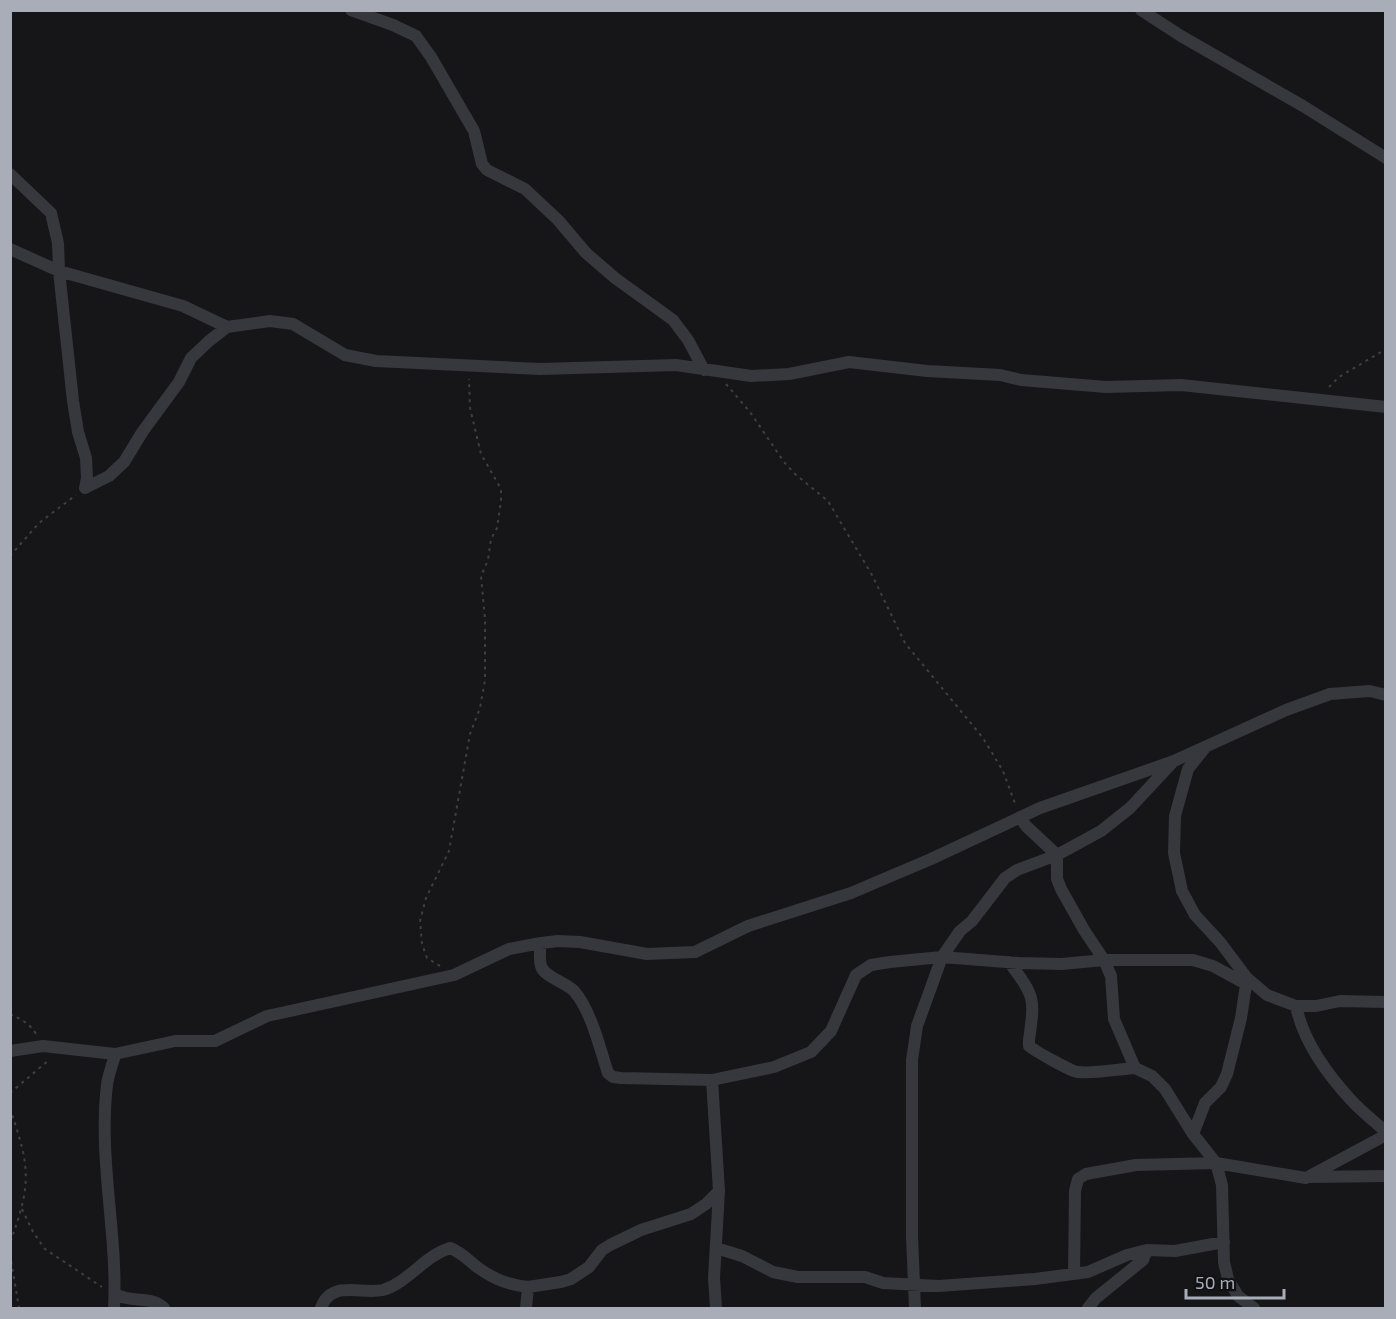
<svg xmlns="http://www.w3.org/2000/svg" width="1396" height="1319" viewBox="0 0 1396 1319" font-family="'Exo 2',sans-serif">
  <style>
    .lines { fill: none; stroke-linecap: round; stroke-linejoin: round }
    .path { stroke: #3d3f44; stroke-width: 2; stroke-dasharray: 3 4.5; stroke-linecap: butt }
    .street { stroke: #37383d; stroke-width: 12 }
  </style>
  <rect width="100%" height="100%" fill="#161618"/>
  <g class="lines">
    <path class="path" d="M726,384L750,412L784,462L795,474L828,501L872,575L905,643L983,738L1003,771L1016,806
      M1329,387L1339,377L1386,349
      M10,556L39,523L76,495
      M440,966L427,958L422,944L420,921L426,898L449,851L470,734L480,708L485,680V619L481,576L488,560L491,539L497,528L501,501V489L481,454L470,408L469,379
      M10,1014C21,1019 30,1024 36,1034
      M10,1093L49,1060
      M10,1108C22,1146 32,1169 21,1209C18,1222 13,1232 10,1245
      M22,1209L33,1232L45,1249L102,1287
      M10,1254L19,1308"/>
    <path class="street" d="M351,10L393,25L416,36L431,57L474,131L482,164L487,170L525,189L558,220L586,253L615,278L673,320L688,340L704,370
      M1141,10L1181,36L1303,106L1386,158
      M10,174L51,213L58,243L59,271L73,401L78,432L86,458L87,478L85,488
      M10,249L59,271L183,306L227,327L270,321L293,324L345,355L376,361L540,369L676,365L751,376L789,374L849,362L927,371L1000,375L1021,380L1106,387L1181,385L1386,407
      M85,488L109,476L124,462L143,431L179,382L191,358L209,341L227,327
      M1204,749L1188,769L1175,816L1174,853L1182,891L1195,915L1220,942L1247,978L1267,995L1296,1006H1316L1340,1001L1386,1002
      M1020,817L1026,826L1057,855V879L1061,889L1084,930L1104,960L1111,976L1114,1019L1135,1068L1152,1076L1165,1089L1193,1134L1216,1163L1222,1185L1224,1262L1228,1279L1238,1296L1254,1308
      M541,943C540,950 539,959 541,966C544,977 567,983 574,991C591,1010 600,1049 608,1073L613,1077L621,1078L712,1080
      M1009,962C1035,997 1035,997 1029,1040V1046C1035,1051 1072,1072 1078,1072C1093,1074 1119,1069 1135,1068
      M1296,1006C1303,1040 1327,1074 1351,1100C1361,1111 1374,1121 1386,1132
      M10,1051L43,1046L115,1054L175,1041H215L267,1016L454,975L509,949L541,943L558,941L580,942L647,954L695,952L748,926L851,893L931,859L1040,808L1174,761L1286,710L1330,694L1370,691L1386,695
      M1193,1134L1205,1103L1221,1087L1227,1074L1241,1018L1247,978
      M1310,1177L1386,1176
      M716,1248L742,1256L773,1272L798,1277H865L883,1283L939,1286L1035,1279L1088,1272L1127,1255L1147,1250L1175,1251L1224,1242
      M1074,1274L1075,1191L1078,1179L1086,1174L1136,1165L1216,1163L1306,1178L1386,1135
      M115,1294C133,1304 151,1295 164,1308
      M114,1308C118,1234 98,1159 107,1085C108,1075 113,1064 115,1054
      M321,1308C331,1279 361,1295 383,1290C409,1282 424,1256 450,1248C461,1252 467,1259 477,1267C495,1280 507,1284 528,1287
      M526,1308L528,1287L561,1282L571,1279L589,1267L602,1250L610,1245L641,1230L691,1214L706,1204L719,1191L712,1080L774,1067L811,1052L831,1031L856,975L871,965L890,962L942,957L1019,963L1062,964L1104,960H1193L1213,966L1246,984
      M716,1308L714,1278L719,1191
      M915,1308L912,1236V1060L917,1026L942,957L960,931L972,921L1005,878L1017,870L1057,855L1101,831L1130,808L1172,763
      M1088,1308L1096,1298L1143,1260L1147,1250"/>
  </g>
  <rect width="1396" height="1319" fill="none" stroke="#a8adb8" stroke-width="24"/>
  <path d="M1186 1289v9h98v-9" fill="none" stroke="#a8adb8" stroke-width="3"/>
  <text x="1195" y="1289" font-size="18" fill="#a8adb8" stroke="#111113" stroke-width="4.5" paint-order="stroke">50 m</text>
</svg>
